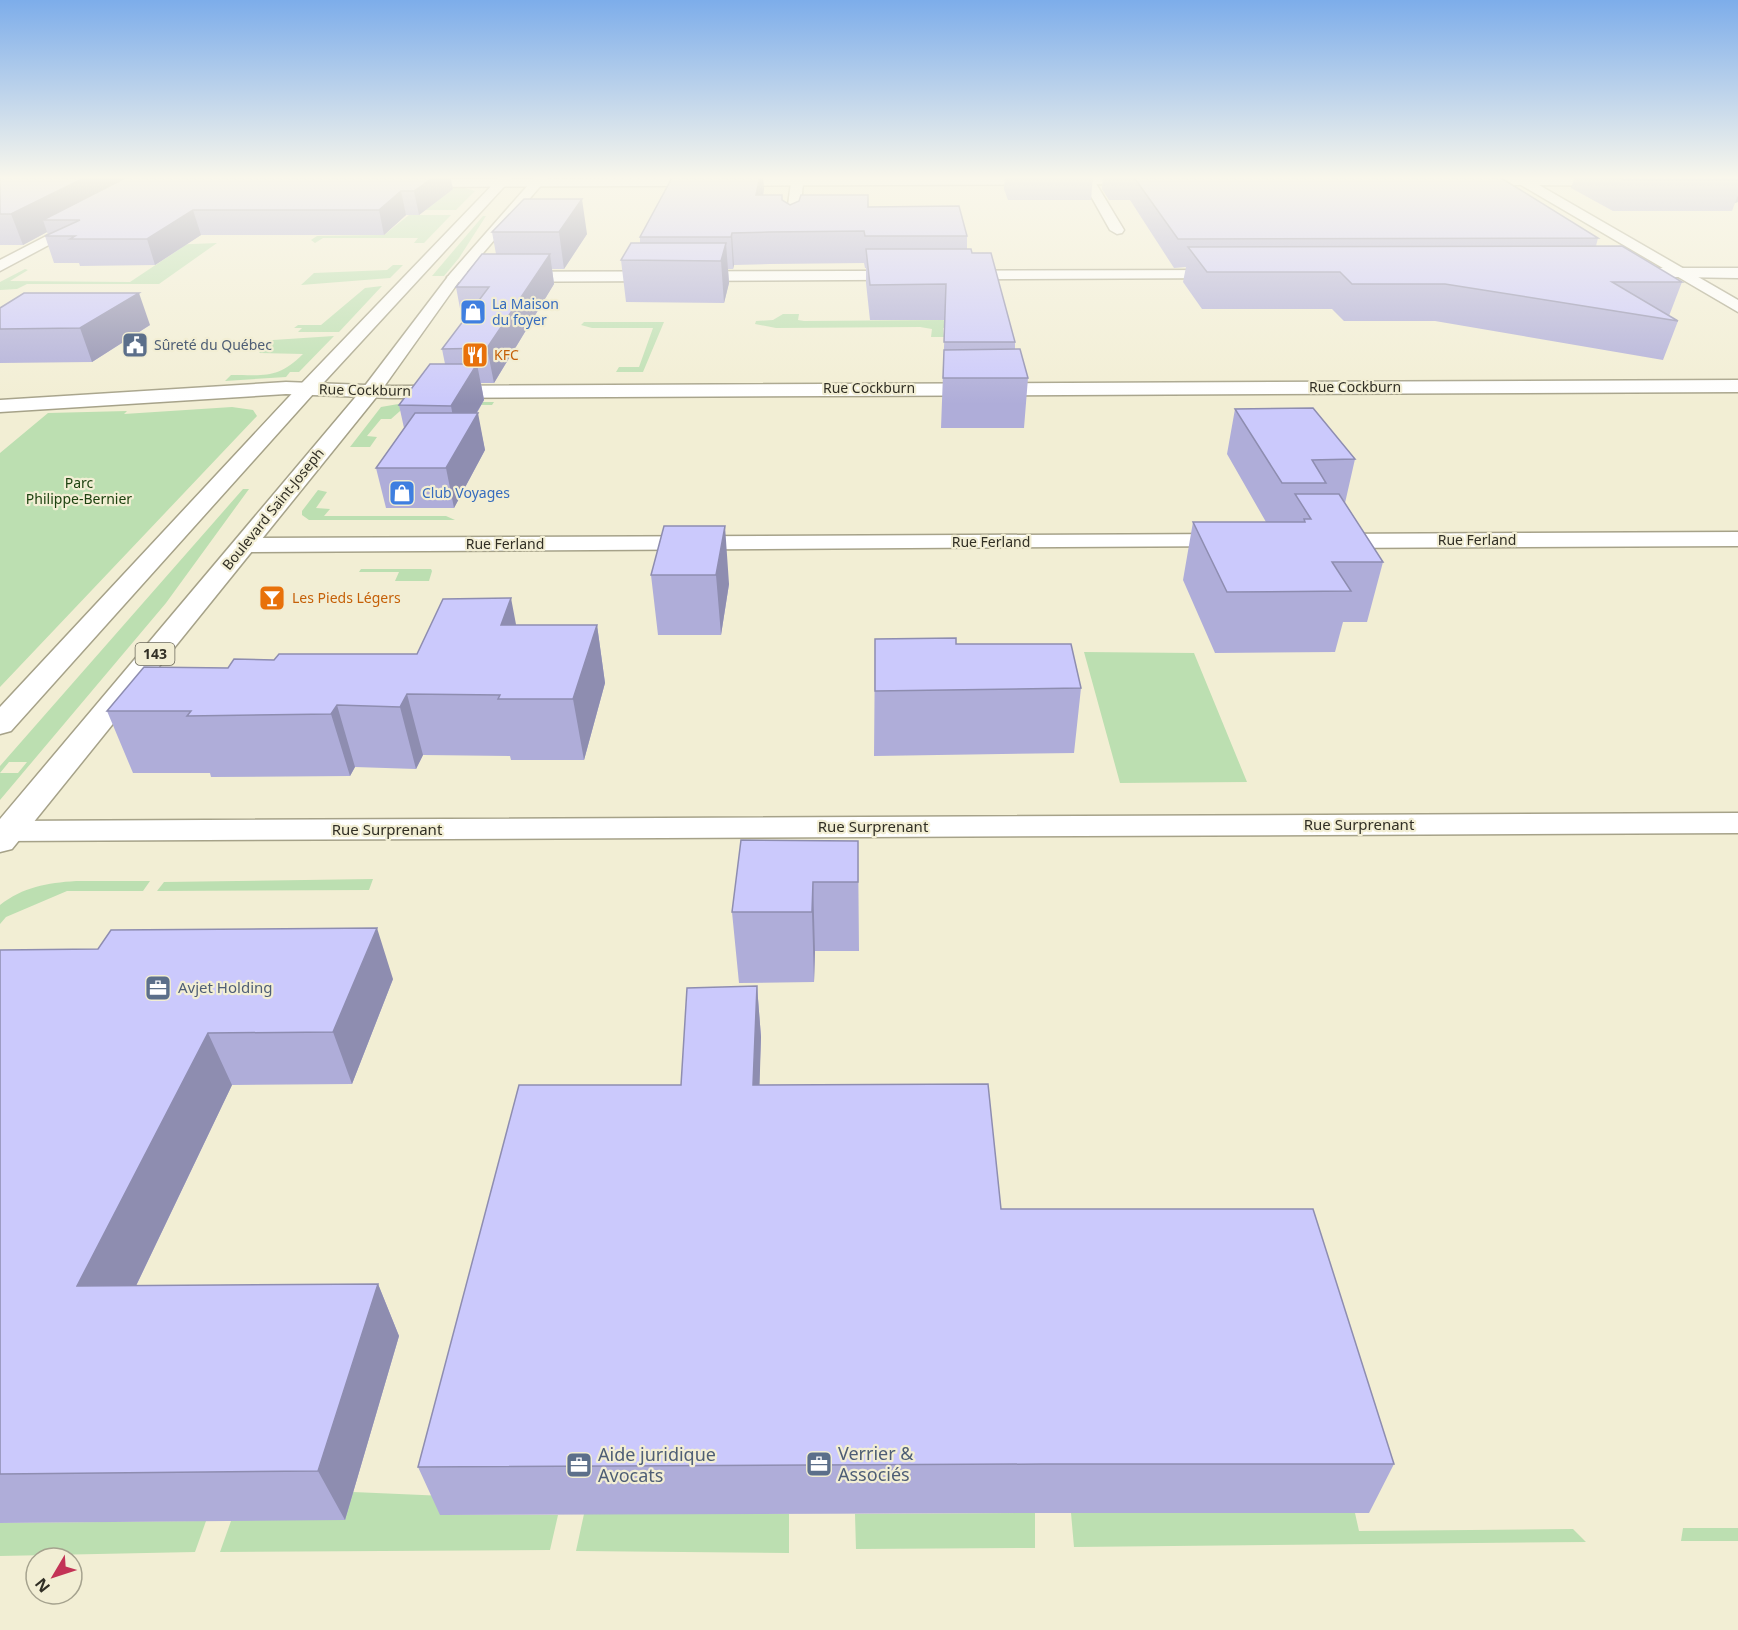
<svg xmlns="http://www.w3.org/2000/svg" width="1738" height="1630" viewBox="0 0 1738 1630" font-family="'Noto Sans',sans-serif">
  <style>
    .green { fill: #bcdfb1 }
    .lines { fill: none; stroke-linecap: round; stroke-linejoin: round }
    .street-casing { stroke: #a6a289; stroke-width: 3 }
    .secondary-casing { stroke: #a6a289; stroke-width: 3 }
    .primary-casing { stroke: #a6a289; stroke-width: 3 }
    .street { fill: #fff; fill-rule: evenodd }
    .secondary { fill: #fff; fill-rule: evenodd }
    .primary { fill: #fff; fill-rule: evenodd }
    .wall { fill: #afadd9 }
    .shaded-wall { fill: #8e8db0 }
    .building { fill: #cbc9fc; stroke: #8e8db0; stroke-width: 1.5 }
    .labels { text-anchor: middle; stroke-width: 4.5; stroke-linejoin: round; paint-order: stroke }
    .far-shop-label { font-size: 14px; fill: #366cbe; stroke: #f2eed4; text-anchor: start }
    .far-service-label { font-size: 14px; fill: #4e5e75; stroke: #f2eed4; text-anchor: start }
    .far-food-label { font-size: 14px; fill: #c56008; stroke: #f2eed4; text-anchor: start }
    .far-street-label { font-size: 14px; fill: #312f25; stroke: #f2eed4 }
    .far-park-label { font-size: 14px; fill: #1e4210; stroke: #f2eed4 }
    .shield { fill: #f2eed4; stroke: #6b685a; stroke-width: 1.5 }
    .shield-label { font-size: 14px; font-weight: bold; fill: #312f25 }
    .street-label { font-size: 15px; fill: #312f25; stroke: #f2eed4 }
    .service-label { font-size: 15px; fill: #4e5e75; stroke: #f2eed4; text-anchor: start }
    .near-service-label { font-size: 18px; fill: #4e5e75; stroke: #f2eed4; text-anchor: start }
  </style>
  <rect width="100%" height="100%" fill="#f2eed4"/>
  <path class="green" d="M560,176H1190L1191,178L562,179Z
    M428,188H465L475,191L456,210H425Z
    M409,215H451L424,243H414L418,238H323L315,243L311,240L317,236L384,235Z
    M483,216H486L459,258L444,276H432Z
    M217,243L159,284H27L17,289L0,290V282L25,269L28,270L10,281L130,282L181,248L169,245Z
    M393,265H403L390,278L301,285L314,273L387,270Z
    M382,286L339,332H298L302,328H294L298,325H321L365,288Z
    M783,314H799L798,320L804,321L943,320L950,323L951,326L943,328L944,337H931L932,329L920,327L776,328L755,324L756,321L773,320Z
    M584,322H664L643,372H616L619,367H639L653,328H592L581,325Z
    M334,336L299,372H290L286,377L225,381L231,375C265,375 278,379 303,354L259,353L273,340Z
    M410,402H494L492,405L408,404L391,419H381L367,436L377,437L370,447H350L381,407Z
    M232,407L253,410L257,416L0,687V453L48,413L127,411L124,414Z
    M243,489H249L166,603L0,800V773H18L27,762H9L0,773V766Z
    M318,490L327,492L316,508L330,509L324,516H446L455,520H309L302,515V511Z
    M361,569H431L432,571L429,581H395L399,572H359Z
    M1084,652L1194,653L1247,782L1120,783Z
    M373,879L369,890L157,891L164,882Z
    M76,881H150L143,891H67L6,917L0,924V905C23,887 47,883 76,881Z
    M353,1492L445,1496L441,1515H558L550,1550L220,1552L231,1521Z
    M1035,1513V1548L856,1549L855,1514Z
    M1071,1513H1355L1359,1531L1573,1529L1586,1542L1074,1547Z
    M584,1514H789V1553L576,1551Z
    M206,1521L195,1552L0,1556V1523Z
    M1683,1528H1738V1541H1681Z"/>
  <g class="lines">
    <defs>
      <path id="street" d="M797,178L803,182L799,229L792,233L785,229L791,182Z
        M1089,178L1095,182L1124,230L1122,233L1117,234L1110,230L1083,182Z
        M85,216L90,217V223L0,271V260Z
        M1623,268H1738V278L1618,276L1615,273L1618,270Z
        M1229,270L1234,272L1237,275L1234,278L455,282L447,277L455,272Z
        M1738,380V392L392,398L286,394L0,412V400L286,382L392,386Z
        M1738,532V546L1324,548L1315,546L1312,541L1315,536L1324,534Z
        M1233,534L1242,536L1245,541L1242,546L245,552L236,550L233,545L236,540L245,538Z
        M1738,813V833L0,841V823L7,821Z"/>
      <path id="secondary" d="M1147,177L1153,181L1151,184L407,187L401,183L407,179Z
        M1463,177L1622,179L1624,182L1618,186L1539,185L1738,300V312L1521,185L1459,184L1457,181Z"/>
      <path id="primary" d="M501,176H514L314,393L11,731L0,734V707L300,385Z
        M536,176H549L460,280L378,395L12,849L0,852V819L364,387L450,274Z"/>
    </defs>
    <use href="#street" class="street-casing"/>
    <use href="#secondary" class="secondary-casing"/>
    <use href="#primary" class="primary-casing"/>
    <use href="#street" class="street"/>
    <use href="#secondary" class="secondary"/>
    <use href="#primary" class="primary"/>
  </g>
  <path class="wall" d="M0,176H469H450L453,189L419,215H406L384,235H201L155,265L80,266L79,263H54L45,236L48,235L47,232L23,245H0Z
    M1000,176H1093L1091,200H1008L1004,189L1005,176Z
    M1103,176H1498L1598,238L1596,246L1682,282L1669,316L1678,321L1663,360L1435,321H1344L1332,309H1202L1183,282L1186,267L1174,268L1130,200H1109L1102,189Z
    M1575,176H1738V202L1735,203L1732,211H1613L1571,188Z
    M764,189L763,195L782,200L790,205L868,207L967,236V249L972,253L1015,342V349L1028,378L1024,428H941L945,320H870L866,283V268H865L864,263L770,264L734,265L733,269H728L729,283L724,303L626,302L621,260L640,243V237Z
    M524,199L587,234L564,269H552L554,284L494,383H481L484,400L477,413L485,450L454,508H386L376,468L404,428L399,405L445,364L442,349L465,319H462L456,287L496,254L492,232Z
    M0,308L150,325L92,362L0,363Z
    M1235,409L1355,459L1345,503L1383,562L1367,622H1343L1335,652L1215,653L1183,580L1193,522H1266L1227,454Z
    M664,526L729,584L721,635H658L651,575Z
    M516,625H597L605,683L584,760H511L510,756L423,755L416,769L355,767L350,776L211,777L210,773H133L107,711L228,668L274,660L417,654Z
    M875,639L956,644L1081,688L1074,753L874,756Z
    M858,841L859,951H815L814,982L739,983L732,912Z
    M0,950L393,979L352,1084L232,1085L136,1286L378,1284L399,1336L345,1520L0,1523Z
    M757,986L761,1037L759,1085L1001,1209L1394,1464L1369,1513H1035L440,1515L418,1467L681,1085Z"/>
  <path class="shaded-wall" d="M88,176H124L128,189L43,220L47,232L23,245L11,214Z
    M435,176H450L453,189L419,215L414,191Z
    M760,176H763L764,189L758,225L756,195Z
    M401,191L406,215L384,235L379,210Z
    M1738,195V202L1735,203Z
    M582,199L587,234L564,269L559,232Z
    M193,210L201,235L155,265L147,239Z
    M732,233L734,265L733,269L731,237Z
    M726,243L729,283L724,303L721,261Z
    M550,254L554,284L494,383L487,348Z
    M139,293L150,325L92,362L80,328Z
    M477,364L484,400L458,444L451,406Z
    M478,413L485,450L454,508L446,468Z
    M725,526L729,584L721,635L716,575Z
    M511,598L522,656L501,625Z
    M597,625L605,683L584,760L573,699Z
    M407,694L423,755L416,769L400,707Z
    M337,705L355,767L350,776L331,714Z
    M813,882L815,951L814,982L812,912Z
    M377,928L393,979L352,1084L333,1032Z
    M757,986L761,1037L758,1137L753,1085Z
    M208,1033L232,1085L111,1338L77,1286Z
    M378,1284L399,1336L345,1520L318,1471Z"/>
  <path class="building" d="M0,176H88L11,214H0Z
    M129,176H435L414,191H401L379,210H193L147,239H70L75,236H45L80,220H43Z
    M673,176H760L756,195H782V200L790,205L799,201L801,195H868V207L959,206L967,236H865L864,231L769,232L732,233L731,237H640Z
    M1133,176H1498L1598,238L1178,239Z
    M1617,176H1735L1738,177V180H1624Z
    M524,199H582L559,232H492Z
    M631,243H726L721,261L621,260Z
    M1622,246L1682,282H1612L1678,321L1445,284H1352L1340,272H1207L1188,247Z
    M866,249H971L972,253H991L1015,342H944L946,284L870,285Z
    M482,254H550L487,348L442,349L489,287H456Z
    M24,293H139L80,328L0,329V308Z
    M1020,349L1028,378H943L944,350Z
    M430,364H477L451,406L399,405Z
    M1313,408L1355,459L1312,460L1326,483H1282L1235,409Z
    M415,413H478L446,468H376Z
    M1295,494H1339L1383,562H1332L1351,591L1227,592L1193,522H1305L1304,519H1311Z
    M664,526H725L716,575H651Z
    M511,598L501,625H597L573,699H498L500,695L407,694L400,707L337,705L331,714L187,716L191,711H107L144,667L228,668L234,659L274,660L279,654H417L443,599Z
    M956,638V644H1071L1081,688L875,691V639Z
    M741,840L858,841V882H813L812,912H732Z
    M377,928L333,1032L208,1033L77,1286L378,1284L318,1471L0,1474V950L98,949L111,930Z
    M757,986L753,1085L988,1084L1001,1209H1313L1394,1464H1043L418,1467L519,1085H681L687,988Z"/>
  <linearGradient id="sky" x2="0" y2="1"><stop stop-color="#7dadea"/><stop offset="0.44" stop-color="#f9f7ec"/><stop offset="1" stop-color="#f9f7ec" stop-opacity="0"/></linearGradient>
  <rect width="1738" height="404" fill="url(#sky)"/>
  <defs>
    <symbol id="shop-square" viewBox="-11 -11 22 22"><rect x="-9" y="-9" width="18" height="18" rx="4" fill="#3f7fe0" stroke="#f2eed4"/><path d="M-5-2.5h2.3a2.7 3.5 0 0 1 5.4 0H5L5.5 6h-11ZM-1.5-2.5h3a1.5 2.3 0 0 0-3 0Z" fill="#fff"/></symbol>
    <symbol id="civic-square" viewBox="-11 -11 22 22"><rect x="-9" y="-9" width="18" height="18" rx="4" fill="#5c6f8a" stroke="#f2eed4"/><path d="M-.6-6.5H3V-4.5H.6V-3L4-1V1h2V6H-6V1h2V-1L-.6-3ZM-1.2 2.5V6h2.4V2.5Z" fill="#fff"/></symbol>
    <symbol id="restaurant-square" viewBox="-11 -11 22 22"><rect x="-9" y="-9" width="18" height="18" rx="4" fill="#e8710a" stroke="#f2eed4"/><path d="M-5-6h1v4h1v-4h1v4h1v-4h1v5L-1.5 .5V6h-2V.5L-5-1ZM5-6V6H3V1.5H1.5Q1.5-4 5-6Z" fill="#fff"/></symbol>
    <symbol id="bar-square" viewBox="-11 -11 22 22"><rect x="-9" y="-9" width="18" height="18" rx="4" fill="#e8710a" stroke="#f2eed4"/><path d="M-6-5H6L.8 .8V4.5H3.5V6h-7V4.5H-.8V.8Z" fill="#fff"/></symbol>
    <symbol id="office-square" viewBox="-11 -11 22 22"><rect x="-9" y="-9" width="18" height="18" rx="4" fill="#5c6f8a" stroke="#f2eed4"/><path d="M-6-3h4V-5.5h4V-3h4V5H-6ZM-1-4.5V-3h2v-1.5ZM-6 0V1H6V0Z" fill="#fff"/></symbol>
  </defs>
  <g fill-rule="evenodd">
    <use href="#shop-square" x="458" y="297" width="30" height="30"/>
    <use href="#civic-square" x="120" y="330" width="30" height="30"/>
    <use href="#restaurant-square" x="460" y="340" width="30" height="30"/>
    <use href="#shop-square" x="387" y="478" width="30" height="30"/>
    <use href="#bar-square" x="257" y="583" width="30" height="30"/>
    <use href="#office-square" x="143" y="973" width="30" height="30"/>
    <use href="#office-square" x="804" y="1449" width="30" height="30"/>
    <use href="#office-square" x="564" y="1450" width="30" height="30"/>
  </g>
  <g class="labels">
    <g class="far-shop-label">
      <text x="492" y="309">La Maison<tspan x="492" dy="16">du foyer</tspan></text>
      <text x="422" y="498">Club Voyages</text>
    </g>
    <g class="far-service-label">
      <text x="154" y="350">Sûreté du Québec</text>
    </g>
    <g class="far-food-label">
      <text x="494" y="360">KFC</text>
      <text x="292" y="603">Les Pieds Légers</text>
    </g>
    <g class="far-street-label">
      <text x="1355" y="392">Rue Cockburn</text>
      <text x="869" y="393">Rue Cockburn</text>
      <text transform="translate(365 390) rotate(1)" y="5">Rue Cockburn</text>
      <text transform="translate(273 509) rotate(-51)" y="5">Boulevard Saint-Joseph</text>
      <text x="1477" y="545">Rue Ferland</text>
      <text x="991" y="547">Rue Ferland</text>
      <text x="505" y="549">Rue Ferland</text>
    </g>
    <g class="far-park-label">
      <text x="79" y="488">Parc<tspan x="79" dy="16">Philippe-Bernier</tspan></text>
    </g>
    <rect class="shield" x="135.5" y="643" width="39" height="22" rx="4.5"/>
    <g class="shield-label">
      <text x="155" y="659">143</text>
    </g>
    <g class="street-label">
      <text x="1359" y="830">Rue Surprenant</text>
      <text x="873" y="832">Rue Surprenant</text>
      <text x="387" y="835">Rue Surprenant</text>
    </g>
    <g class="service-label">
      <text x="178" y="993">Avjet Holding</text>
    </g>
    <g class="near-service-label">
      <text x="838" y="1460">Verrier &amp;<tspan x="838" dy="21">Associés</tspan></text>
      <text x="598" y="1461">Aide juridique<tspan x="598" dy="21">Avocats</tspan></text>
    </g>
  </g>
  <g transform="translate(54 1576) rotate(231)"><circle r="28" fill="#f2eed4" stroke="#a5a28e" stroke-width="1.5"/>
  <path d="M0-4.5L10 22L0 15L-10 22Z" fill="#c33356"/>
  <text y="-9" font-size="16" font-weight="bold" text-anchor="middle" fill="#312f25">N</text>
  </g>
</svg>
